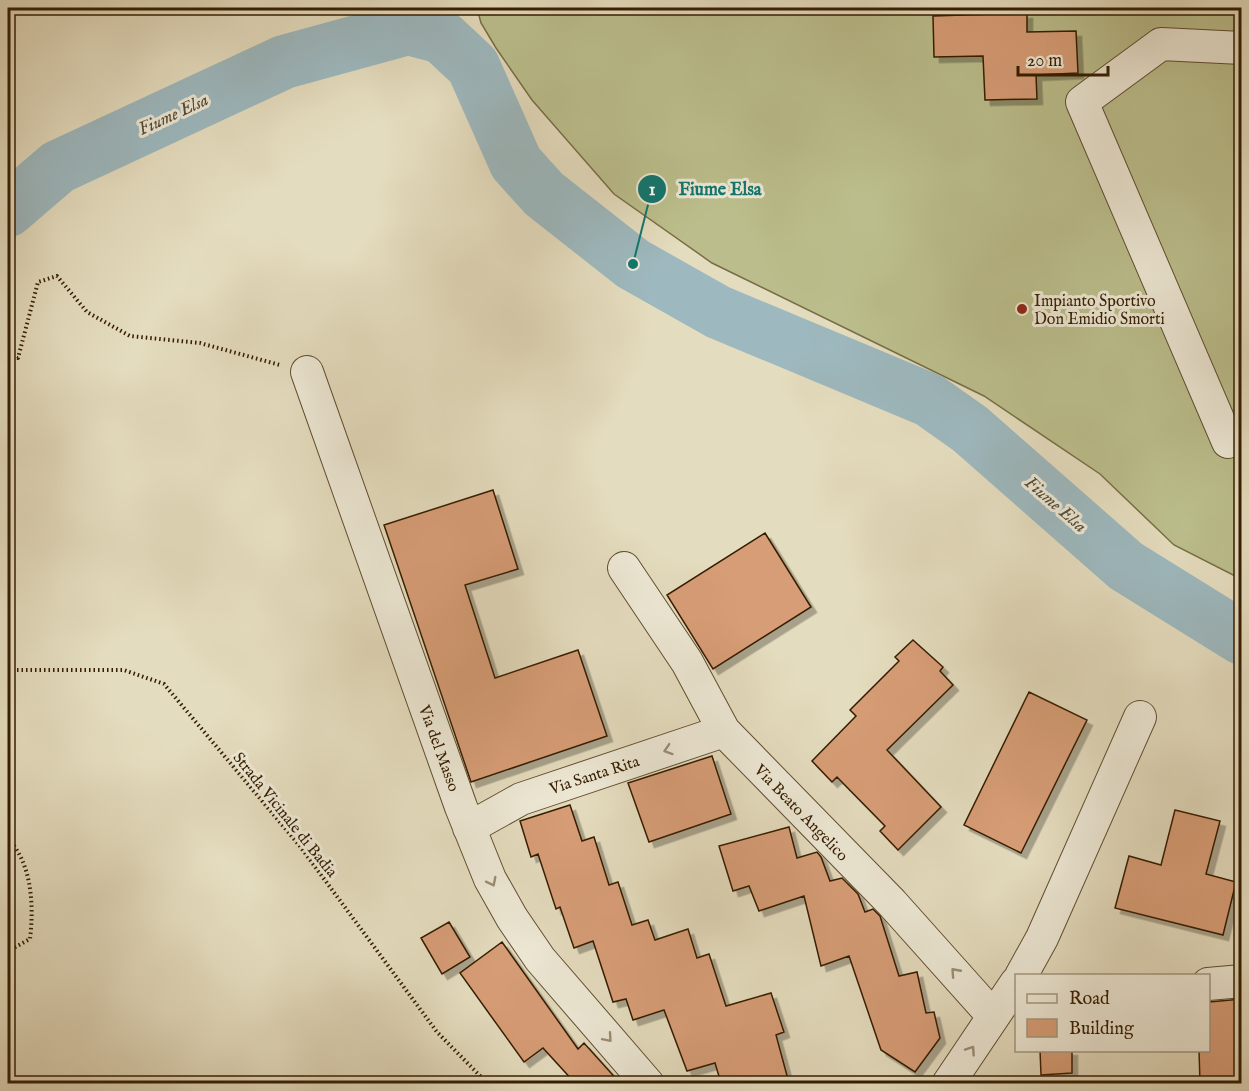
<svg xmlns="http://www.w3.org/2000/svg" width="1249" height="1091" viewBox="0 0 1249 1091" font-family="'IM FELL English',serif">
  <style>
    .pitch { fill: #bbbe8c; stroke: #786e46; stroke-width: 1.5 }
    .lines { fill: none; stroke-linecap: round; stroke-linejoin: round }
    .river { stroke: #9db8be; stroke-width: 54 }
    .building { fill: #d79d76; stroke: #351d00; stroke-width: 1.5; filter: url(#shadow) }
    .minor-casing { stroke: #614d30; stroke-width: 34 }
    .path { stroke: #351d00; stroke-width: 4; stroke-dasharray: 1.5 3; stroke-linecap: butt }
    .minor { stroke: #ede8d5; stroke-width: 32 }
    .oneway { stroke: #9a8d75 }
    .poi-dot { fill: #8f2418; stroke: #ede8d5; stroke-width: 2 }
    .labels { text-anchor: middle; stroke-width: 6; stroke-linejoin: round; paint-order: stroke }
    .poi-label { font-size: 16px; fill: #351d00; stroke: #ede8d5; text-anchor: start }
    .street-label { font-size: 16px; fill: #351d00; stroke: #ede8d5 }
    .water-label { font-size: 18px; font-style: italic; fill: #544c39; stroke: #ede8d5 }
    .leader { fill: none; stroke: #0f766e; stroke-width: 2 }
    .callout-dot { fill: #0f766e; stroke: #ede8d5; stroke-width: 2 }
    .mark-label { font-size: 18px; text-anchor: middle; font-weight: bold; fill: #fff }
    .callout-label { font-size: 18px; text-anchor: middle; font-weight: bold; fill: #0f766e; stroke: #ede8d5; stroke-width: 6; stroke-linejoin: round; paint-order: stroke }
  </style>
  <defs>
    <filter id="shadow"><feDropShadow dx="5.5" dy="5.5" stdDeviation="0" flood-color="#0004"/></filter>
  </defs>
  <rect width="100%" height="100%" fill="#e4dcbe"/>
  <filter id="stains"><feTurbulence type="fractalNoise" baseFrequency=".00333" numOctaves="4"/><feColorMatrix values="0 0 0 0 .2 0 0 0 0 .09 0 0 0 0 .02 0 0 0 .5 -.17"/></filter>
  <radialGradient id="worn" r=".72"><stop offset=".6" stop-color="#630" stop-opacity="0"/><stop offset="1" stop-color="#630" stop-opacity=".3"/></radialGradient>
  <path class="pitch" d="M477,8H1241V579L1174,545L1100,474L984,396L712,263L614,194L532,100L496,48L481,23Z"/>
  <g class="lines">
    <path class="river" d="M8,210L58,167L284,62L408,28L442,37L473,66L516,163L544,194L633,264L718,312L929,400L970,429L1126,566L1242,638"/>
  </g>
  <path class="building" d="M1027,13V32L1076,31L1078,73L1036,75L1037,99L985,100L983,56L934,57L933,16Z
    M493,490L518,569L465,585L495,678L578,650L607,736L471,782L384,525Z
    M765,533L811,607L713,669L667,595Z
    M913,640L943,667L940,671L953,685L887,750L941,807L898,850L880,831L885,826L837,777L832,782L812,761L856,716L850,710L899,661L895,657Z
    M1029,692L1087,720L1021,853L964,825Z
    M712,756L731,814L649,842L628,783Z
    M570,805L582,841L594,837L609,885L618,882L632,925L648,920L655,940L688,929L697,958L709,954L726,1006L771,993L784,1032L776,1035L789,1083H721L715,1063L687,1071L664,1010L633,1020L626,999L613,1002L593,941L574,948L560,907L556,909L538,854L531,857L520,821Z
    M1175,810L1220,821L1206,874L1236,882L1223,935L1115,908L1129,856L1161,865Z
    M789,827L797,858L817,852L821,857L830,881L842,878L858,894L865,912L873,909L880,916L899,976L917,972L926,1013L934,1012L940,1038L915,1072L881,1050L849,956L821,966L804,896L759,911L749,886L733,891L719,846Z
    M449,922L470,957L442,974L421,938Z
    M502,942L578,1049L584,1043L620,1083H575L543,1048L524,1062L460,973Z
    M1242,999V1083H1200L1199,1050H1209V1002Z
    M1040,1050H1072V1073L1041,1075Z"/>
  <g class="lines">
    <defs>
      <path id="minor" d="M307,372L461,807L490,879L512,918L540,959L648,1084
        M1228,442L1082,102L1161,44L1242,48
        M624,568L687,662L724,731L892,903L993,1016
        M469,828L521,799L724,731
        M1021,976L1042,938L1140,717
        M1208,984L1242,981
        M948,1084L1016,983"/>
    </defs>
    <use href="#minor" class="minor-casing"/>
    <path class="path" d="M8,357L18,358L38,282L57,276L87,312L130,336L200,343L280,365
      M8,670H124L164,684L299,845L437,1032L488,1084
      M8,839C32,863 34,906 30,939L8,951"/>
    <use href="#minor" class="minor"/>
  </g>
  <defs><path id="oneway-chevron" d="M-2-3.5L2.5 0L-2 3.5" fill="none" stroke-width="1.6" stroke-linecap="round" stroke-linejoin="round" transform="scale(1.5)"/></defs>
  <g class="oneway">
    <use href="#oneway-chevron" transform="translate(668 750) rotate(162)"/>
    <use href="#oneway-chevron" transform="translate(492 882) rotate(63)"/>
    <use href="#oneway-chevron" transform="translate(955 972) rotate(-132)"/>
    <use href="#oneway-chevron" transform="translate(608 1038) rotate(49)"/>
    <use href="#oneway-chevron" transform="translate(971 1050) rotate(-56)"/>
  </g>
  <circle class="poi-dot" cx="1022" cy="309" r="6"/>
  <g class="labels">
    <g class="poi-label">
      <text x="1034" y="306">Impianto Sportivo<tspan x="1034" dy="18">Don Emidio Smorti</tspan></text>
    </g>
    <g class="street-label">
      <text transform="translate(440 748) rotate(70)" y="6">Via del Masso</text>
      <text transform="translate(594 774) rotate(-18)" y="6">Via Santa Rita</text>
      <text transform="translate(802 812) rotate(46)" y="6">Via Beato Angelico</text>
      <text transform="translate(286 814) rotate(51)" y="6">Strada Vicinale di Badia</text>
    </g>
    <g class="water-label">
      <text transform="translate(173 114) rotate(-25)" y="6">Fiume Elsa</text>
      <text transform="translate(1056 504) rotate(41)" y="6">Fiume Elsa</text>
    </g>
  </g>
  <path class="leader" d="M633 264L652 189"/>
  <g class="callout-dot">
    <circle cx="633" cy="264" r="6"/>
    <circle cx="652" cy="189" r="15"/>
  </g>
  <g class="mark-label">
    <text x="652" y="195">1</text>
  </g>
  <g class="callout-label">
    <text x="720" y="195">Fiume Elsa</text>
  </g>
  <rect width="1249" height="1091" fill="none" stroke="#e4dcbe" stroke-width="30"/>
  <rect x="9" y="9" width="1231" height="1073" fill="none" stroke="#351d00" stroke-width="3"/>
  <rect x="15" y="15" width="1219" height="1061" fill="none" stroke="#351d00" stroke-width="1.5"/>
  <rect x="1015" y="974" width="195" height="78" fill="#ede8d5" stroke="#a39780" stroke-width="1.5"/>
  <rect x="1027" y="994" width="30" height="9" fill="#ede8d5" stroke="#a39780" stroke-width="1.5"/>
  <text x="1069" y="1004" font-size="18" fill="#351d00">Road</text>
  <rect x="1027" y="1019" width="30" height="18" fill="#d79d76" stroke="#a39780" stroke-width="1.5"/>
  <text x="1069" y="1034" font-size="18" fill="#351d00">Building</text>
  <path d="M1018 66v9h90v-9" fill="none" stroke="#351d00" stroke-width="3"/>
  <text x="1027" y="66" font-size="18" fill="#351d00" stroke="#ede8d5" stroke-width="4.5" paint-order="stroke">20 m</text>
  <rect width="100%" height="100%" filter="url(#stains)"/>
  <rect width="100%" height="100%" fill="url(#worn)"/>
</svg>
